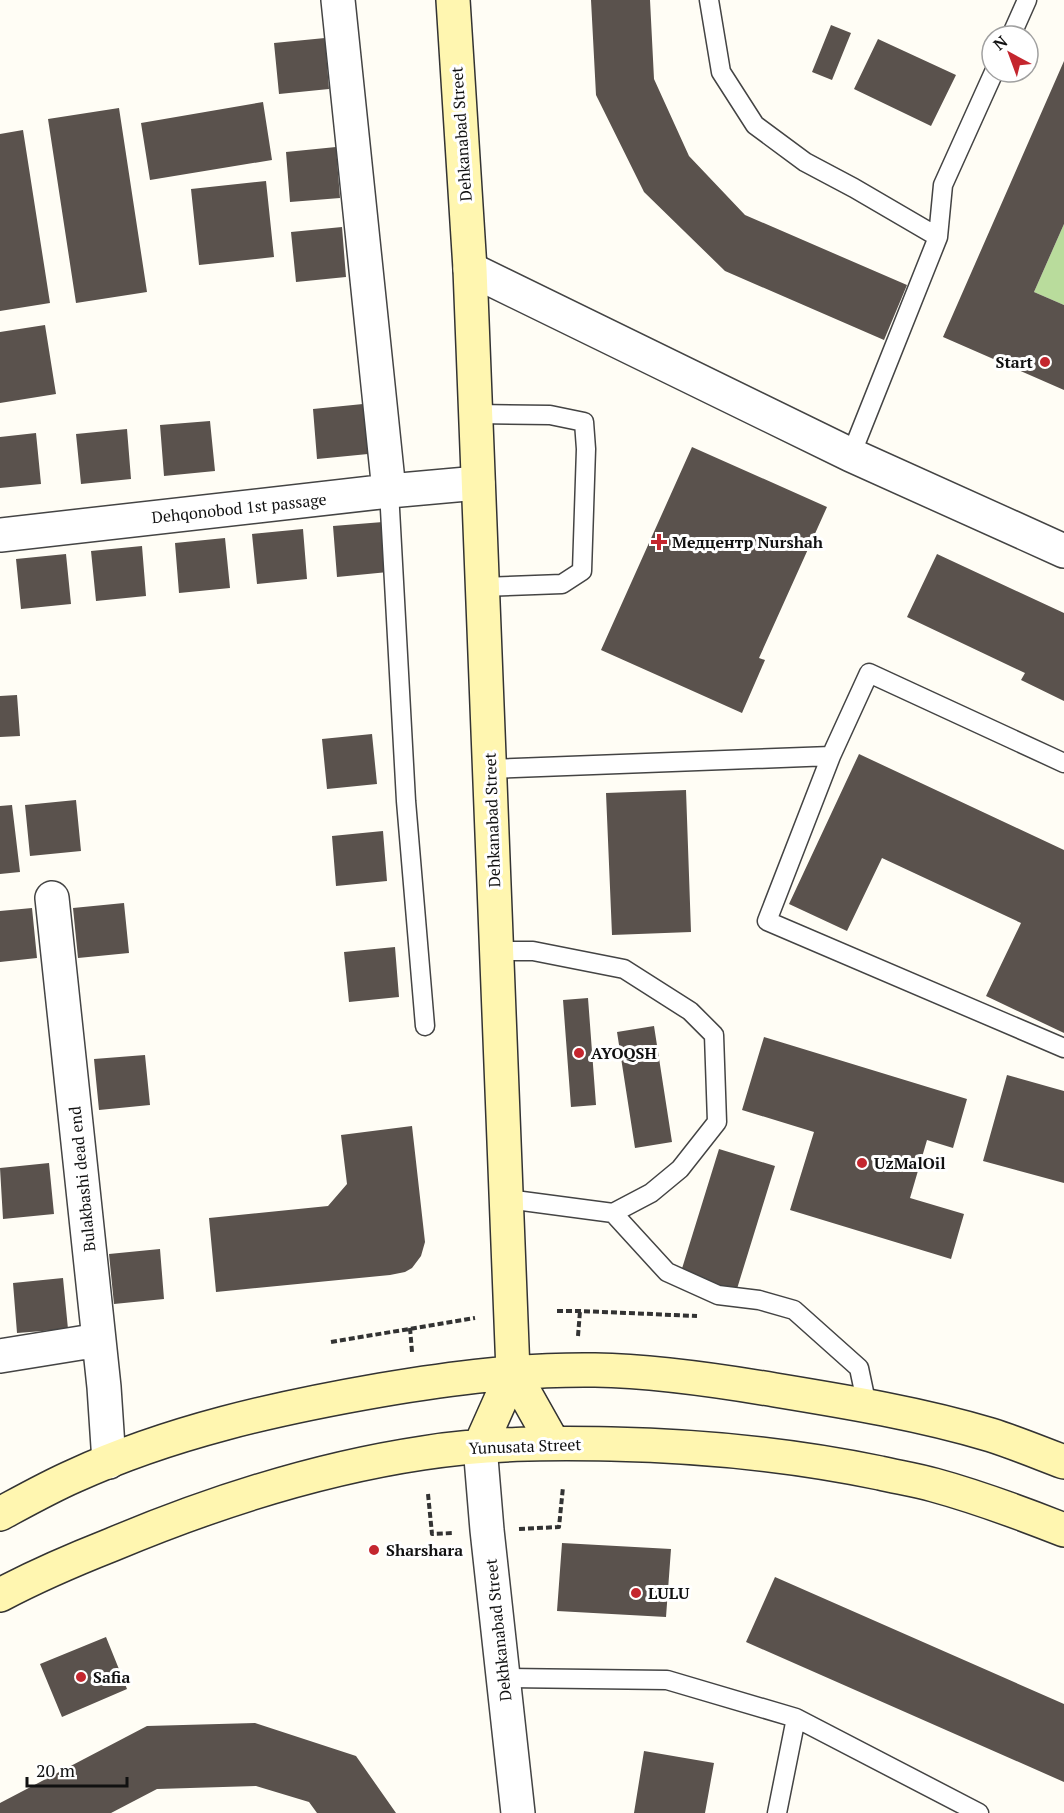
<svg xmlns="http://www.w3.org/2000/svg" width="1064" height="1813" viewBox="0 0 1064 1813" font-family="'PT Serif',serif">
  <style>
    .forest { fill: #b9dc9c }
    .building { fill: #5a524d }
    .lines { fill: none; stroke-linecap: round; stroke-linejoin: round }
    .lane-casing { stroke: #444; stroke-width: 21 }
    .street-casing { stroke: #444; stroke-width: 36 }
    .secondary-casing { stroke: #333; stroke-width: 36 }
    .path { stroke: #333; stroke-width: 4; stroke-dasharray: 6 3; stroke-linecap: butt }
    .lane { stroke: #fff; stroke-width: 18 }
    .street { stroke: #fff; stroke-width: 33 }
    .secondary { stroke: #fff6b0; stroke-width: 33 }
    .poi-dot { fill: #c4262e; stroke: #fff; stroke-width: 2 }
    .labels { text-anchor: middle; stroke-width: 6; stroke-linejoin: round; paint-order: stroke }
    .street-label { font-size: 16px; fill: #111; stroke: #fff }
    .poi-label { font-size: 16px; font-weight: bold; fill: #111; stroke: #fff; text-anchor: start }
  </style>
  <rect width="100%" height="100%" fill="#fffdf5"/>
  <path class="forest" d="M1064,224V305L1034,292Z"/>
  <path class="building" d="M591,0H650L654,79L689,156L745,215L907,285L884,340L725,271L644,192L596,95Z
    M831,25L851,33L832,80L812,72Z
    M325,38L329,89L279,94L274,43Z
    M878,39L956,75L931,126L854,89Z
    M1064,61V224L1034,292L1064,305V390L943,337Z
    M263,102L272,160L150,180L141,123Z
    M119,108L147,292L76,303L48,119Z
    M23,130L50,303L0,311V134Z
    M336,147L340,198L290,202L286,152Z
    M266,181L274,257L199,265L191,189Z
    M342,227L346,277L296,282L291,232Z
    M45,325L56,394L0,403V332Z
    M363,404L368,454L317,459L313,409Z
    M210,421L215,471L164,476L160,425Z
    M127,429L131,479L81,484L76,434Z
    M36,433L41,484L0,488V437Z
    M692,447L827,507L759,658L765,660L742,713L601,650Z
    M383,522L388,572L337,577L333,526Z
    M303,529L307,579L257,584L252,534Z
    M225,538L230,588L179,593L175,543Z
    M142,546L146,596L96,601L91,551Z
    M66,554L71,604L21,609L16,559Z
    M937,554L1064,613V701L1021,680L1025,673L907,617Z
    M17,695L20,736L0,737V696Z
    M372,734L377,784L327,789L322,739Z
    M859,754L1064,850V1033L986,996L1021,923L882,858L847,931L789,904Z
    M686,790L691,932L612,935L606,793Z
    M76,800L81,851L30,856L25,805Z
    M12,805L20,872L0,874V806Z
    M383,831L387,881L336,886L332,836Z
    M124,903L129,953L78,958L73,908Z
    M32,908L37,958L0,962V911Z
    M395,947L399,997L349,1002L344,952Z
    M588,998L596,1105L571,1107L563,1000Z
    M654,1026L672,1142L635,1148L617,1032Z
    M764,1037L967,1099L953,1148L927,1140L910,1198L964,1214L951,1259L790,1210L814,1132L742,1110Z
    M145,1055L150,1105L99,1110L94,1059Z
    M1007,1075L1064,1091V1183L983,1161Z
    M412,1126L425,1242L421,1256L412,1268L405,1272L390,1275L216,1292L209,1218L328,1206L347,1184L341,1135Z
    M719,1149L775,1166L736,1292L680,1275Z
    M49,1163L54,1214L3,1219L0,1168Z
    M160,1249L164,1299L114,1304L109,1254Z
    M63,1278L68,1329L17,1333L13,1283Z
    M562,1543L671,1549L666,1617L557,1611Z
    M775,1577L1064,1704V1782L746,1642Z
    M106,1637L127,1689L62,1717L40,1664Z
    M255,1723L356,1756L396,1813H317L309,1802L256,1786L157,1789L111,1813H0V1803L147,1726Z
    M644,1751L714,1763L705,1813H634Z"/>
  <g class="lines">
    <defs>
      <path id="lane" d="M709,0L721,72L755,125L805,162L854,188L938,237L851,455
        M1011,36L1027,0
        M938,237L943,185L994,72
        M476,414L550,415L584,422L586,449L582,571L562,584L482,587
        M389,491L406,801L425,1026
        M831,756L869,673L1064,763
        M490,769L831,756L767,921L1064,1048
        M497,951H533L624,969L690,1011L714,1035L717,1122L680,1169L651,1193L613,1213L507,1199
        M613,1213L667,1272L718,1295L759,1300L794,1310L859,1368L867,1406
        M503,1678L667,1680L796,1718
        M777,1813L796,1718L979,1813"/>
      <path id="street" d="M338,0L389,491
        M470,269L851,455L1064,551
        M0,535L389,491L478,483
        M52,898L104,1387L109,1462
        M0,1356L99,1340
        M480,1446L487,1530L518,1813"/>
      <path id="secondary" d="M453,0L470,269L513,1372L480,1446
        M513,1372L553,1443
        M0,1514C24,1501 49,1487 74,1476C170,1432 277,1408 381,1390C452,1378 522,1369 595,1370C655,1371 716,1380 775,1390C848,1402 921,1414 991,1435C1016,1443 1040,1453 1064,1462
        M0,1595C36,1576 73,1560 111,1545C211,1503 316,1469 423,1453C485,1443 548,1443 611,1444C703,1446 789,1454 880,1473C897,1477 916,1480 934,1485C978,1497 1021,1513 1064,1530"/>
    </defs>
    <use href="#lane" class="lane-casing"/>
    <use href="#street" class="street-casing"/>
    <use href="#secondary" class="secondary-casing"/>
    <path class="path" d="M557,1311H580L697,1316
      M410,1328L412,1352
      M578,1336L580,1311
      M331,1342L475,1318
      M428,1494L432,1534L454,1533
      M519,1529L559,1527L563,1487"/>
    <use href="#lane" class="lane"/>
    <use href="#street" class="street"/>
    <use href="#secondary" class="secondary"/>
  </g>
  <g class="poi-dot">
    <circle cx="1045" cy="362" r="6"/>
    <path d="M656 533h6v6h6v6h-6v6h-6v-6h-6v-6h6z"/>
    <circle cx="579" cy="1053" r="6"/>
    <circle cx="862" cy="1163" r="6"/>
    <circle cx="374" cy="1550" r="6"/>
    <circle cx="636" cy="1593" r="6"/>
    <circle cx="81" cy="1677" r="6"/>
  </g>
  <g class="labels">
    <g class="street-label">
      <text transform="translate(461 134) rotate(-94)" y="6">Dehkаnabad Street</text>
      <text transform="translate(239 508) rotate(-6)" y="6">Dehqonobod 1st passage</text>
      <text transform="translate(492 820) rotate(-92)" y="6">Dehkanabad Street</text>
      <text transform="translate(82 1179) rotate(-96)" y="6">Bulakbashi dead end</text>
      <text transform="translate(525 1446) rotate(-2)" y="6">Yunusata Street</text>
      <text transform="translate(498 1630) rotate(-96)" y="6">Dekhkanabad Street</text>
    </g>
    <g class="poi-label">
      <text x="1033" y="368" text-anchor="end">Start</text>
      <text x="672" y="548">Медцентр Nurshah</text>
      <text x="591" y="1059">AYOQSH</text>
      <text x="874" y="1169">UzMalOil</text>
      <text x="386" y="1556">Sharshara</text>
      <text x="648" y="1599">LULU</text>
      <text x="93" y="1683">Safia</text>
    </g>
  </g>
  <g transform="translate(1010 54) rotate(319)"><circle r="28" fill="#ffffff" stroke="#a0a0a0" stroke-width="1.5"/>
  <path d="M0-4.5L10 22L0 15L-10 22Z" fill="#c4262e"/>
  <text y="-9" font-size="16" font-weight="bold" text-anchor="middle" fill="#111111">N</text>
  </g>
  <path d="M27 1777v9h100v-9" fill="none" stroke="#111111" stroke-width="3"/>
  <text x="36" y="1777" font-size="18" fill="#111111" stroke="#ffffff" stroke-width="4.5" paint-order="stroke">20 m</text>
</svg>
